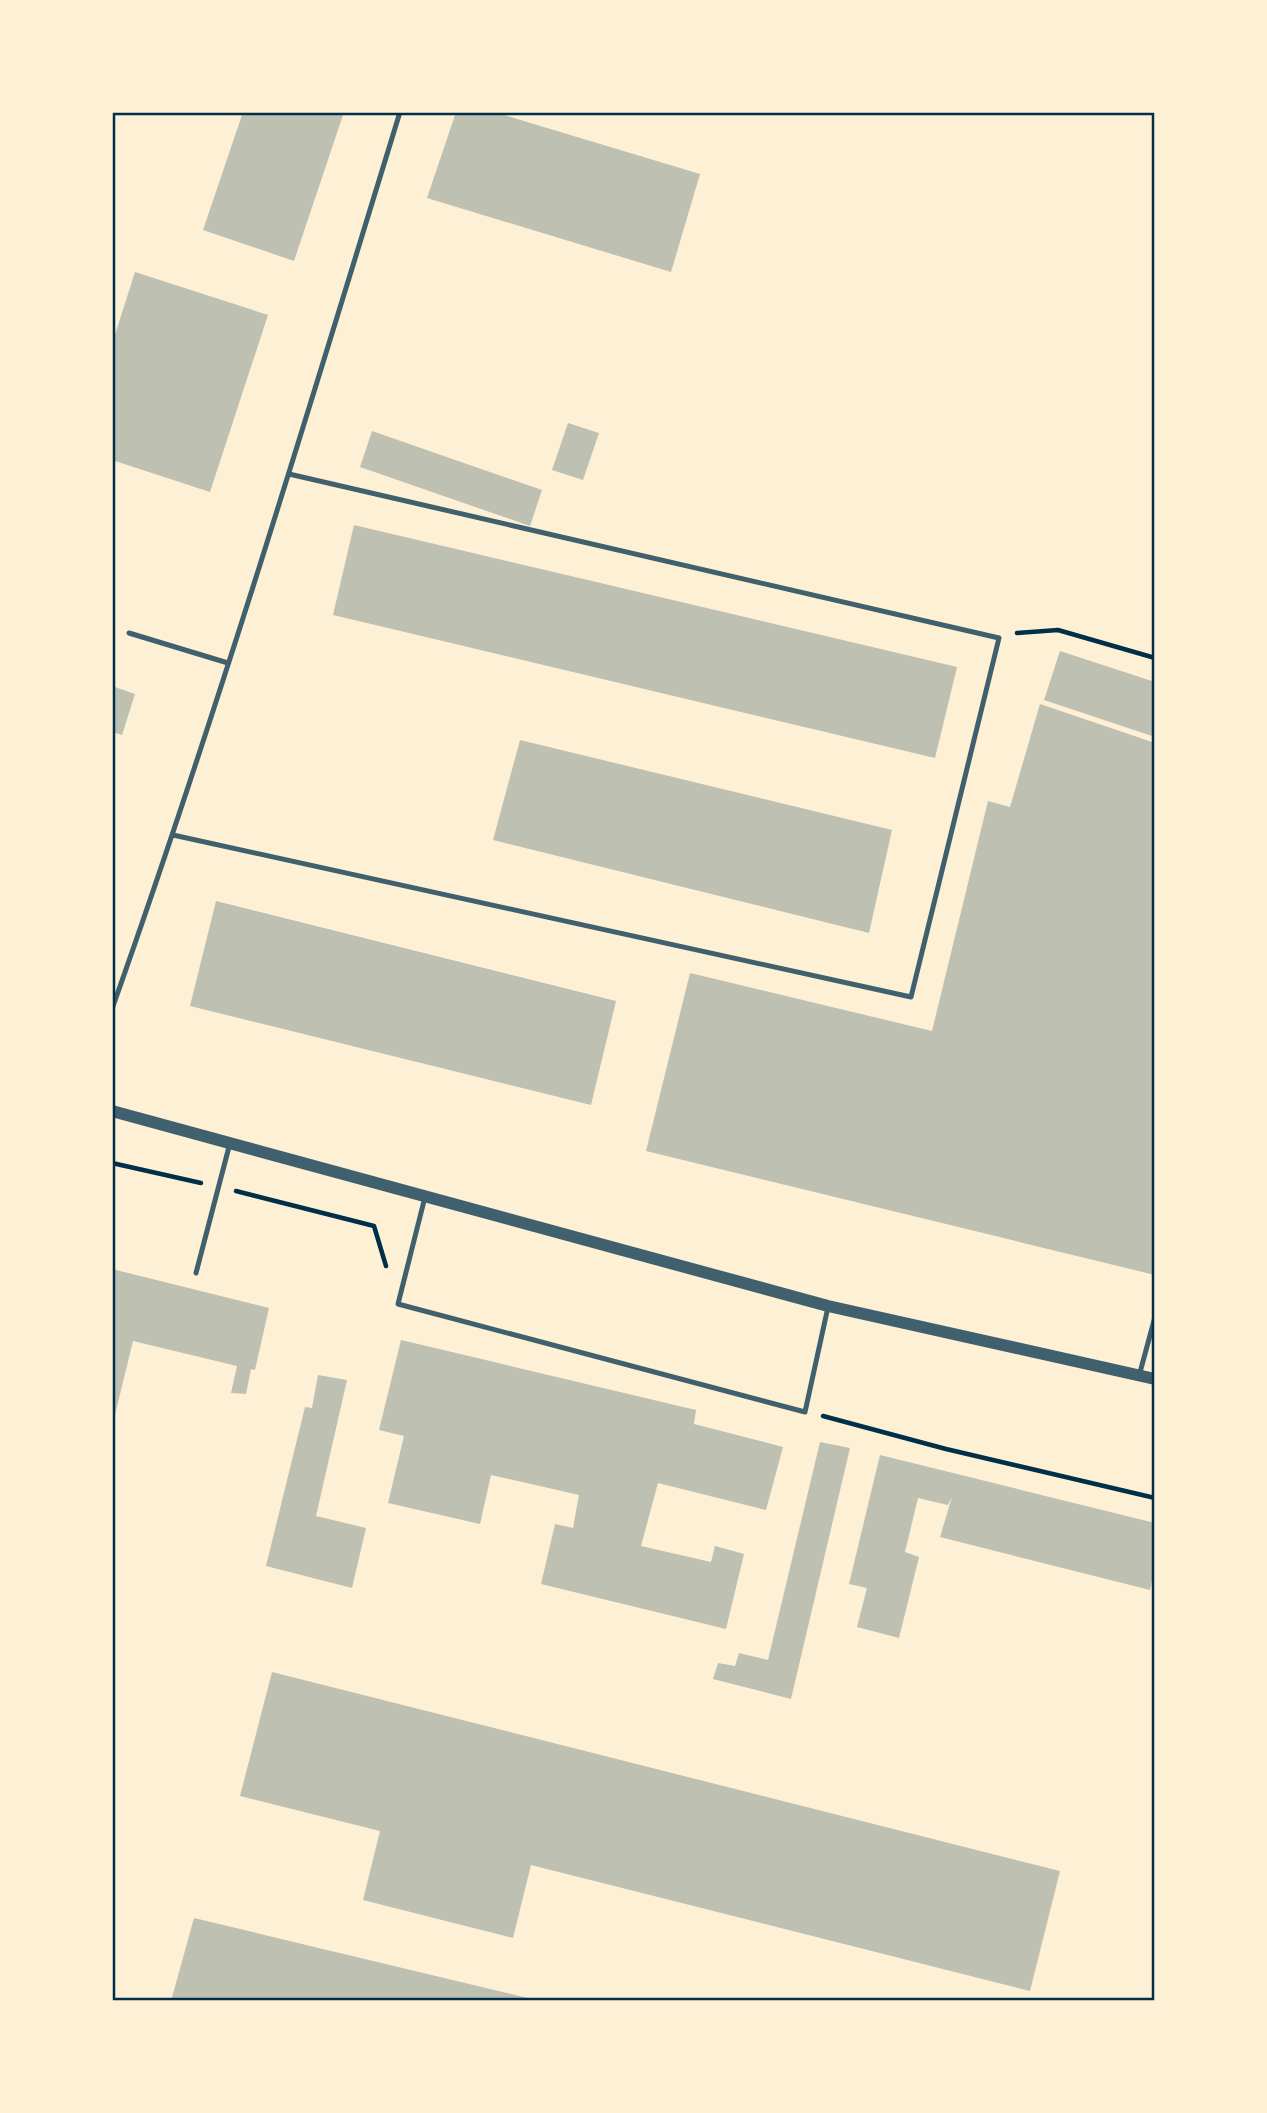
<svg xmlns="http://www.w3.org/2000/svg" width="1267" height="2113" viewBox="0 0 1267 2113" font-family="'PT Sans Narrow',sans-serif">
  <style>
    .building { fill: #bec0b2 }
    .lines { fill: none; stroke-linecap: round; stroke-linejoin: round }
    .path { stroke: #003049; stroke-width: 4.5 }
    .service { stroke: #3f606c; stroke-width: 5 }
    .tertiary { stroke: #3f606c; stroke-width: 12 }
    .neatline { fill: none; stroke: #003049; stroke-width: 2.5 }
  </style>
  <rect width="100%" height="100%" fill="#fdf0d5"/>
  <path class="building" d="M243,112H344L294,261L203,230Z
    M456,112H494L700,174L671,272L427,198Z
    M135,272L268,315L210,492L112,460V344Z
    M568,423L599,433L583,480L552,470Z
    M372,431L542,490L530,526L360,467Z
    M354,525L957,667L935,758L333,615Z
    M1060,651L1155,682V737L1044,700Z
    M112,686L135,694L122,735L112,732Z
    M1040,704L1155,743V1275L646,1151L690,973L932,1031L988,801L1010,807Z
    M520,740L892,830L869,933L493,840Z
    M216,901L616,1001L591,1105L190,1006Z
    M112,1269L269,1308L255,1370L251,1369L246,1394L231,1393L237,1366L133,1341L112,1427Z
    M401,1340L696,1410L694,1424L783,1447L766,1510L658,1483L641,1546L711,1562L715,1546L744,1554L726,1629L541,1584L555,1524L573,1528L579,1495L491,1475L480,1524L388,1503L404,1436L379,1430Z
    M318,1375L347,1380L316,1516L366,1528L352,1588L266,1566L305,1407L312,1408Z
    M820,1442L850,1448L791,1699L713,1679L718,1663L735,1666L739,1653L768,1660Z
    M880,1455L1155,1523V1566L1150,1590L940,1537L952,1497L948,1505L918,1498L905,1552L919,1557L899,1638L857,1627L867,1588L849,1584Z
    M272,1672L1060,1871L1030,1991L531,1865L513,1938L363,1900L380,1831L240,1796Z
    M194,1918L536,2000V2001H171Z"/>
  <g class="lines">
    <path class="path" d="M1017,633L1058,630L1155,658
      M112,1163L201,1183
      M236,1191L374,1226L386,1266
      M823,1416L946,1449L1155,1498"/>
    <path class="service" d="M129,633L228,663
      M173,835L911,997L999,638L289,474
      M112,1009C217,713 308,412 400,112
      M425,1197L398,1304L805,1412L828,1307
      M196,1273L230,1143
      M1139,1376L1155,1317"/>
    <path class="tertiary" d="M112,1111L828,1306L1155,1379"/>
  </g>
  <rect width="1267" height="2113" fill="none" stroke="#fdf0d5" stroke-width="228"/>
  <rect x="114" y="114" width="1039" height="1885" class="neatline"/>
</svg>
